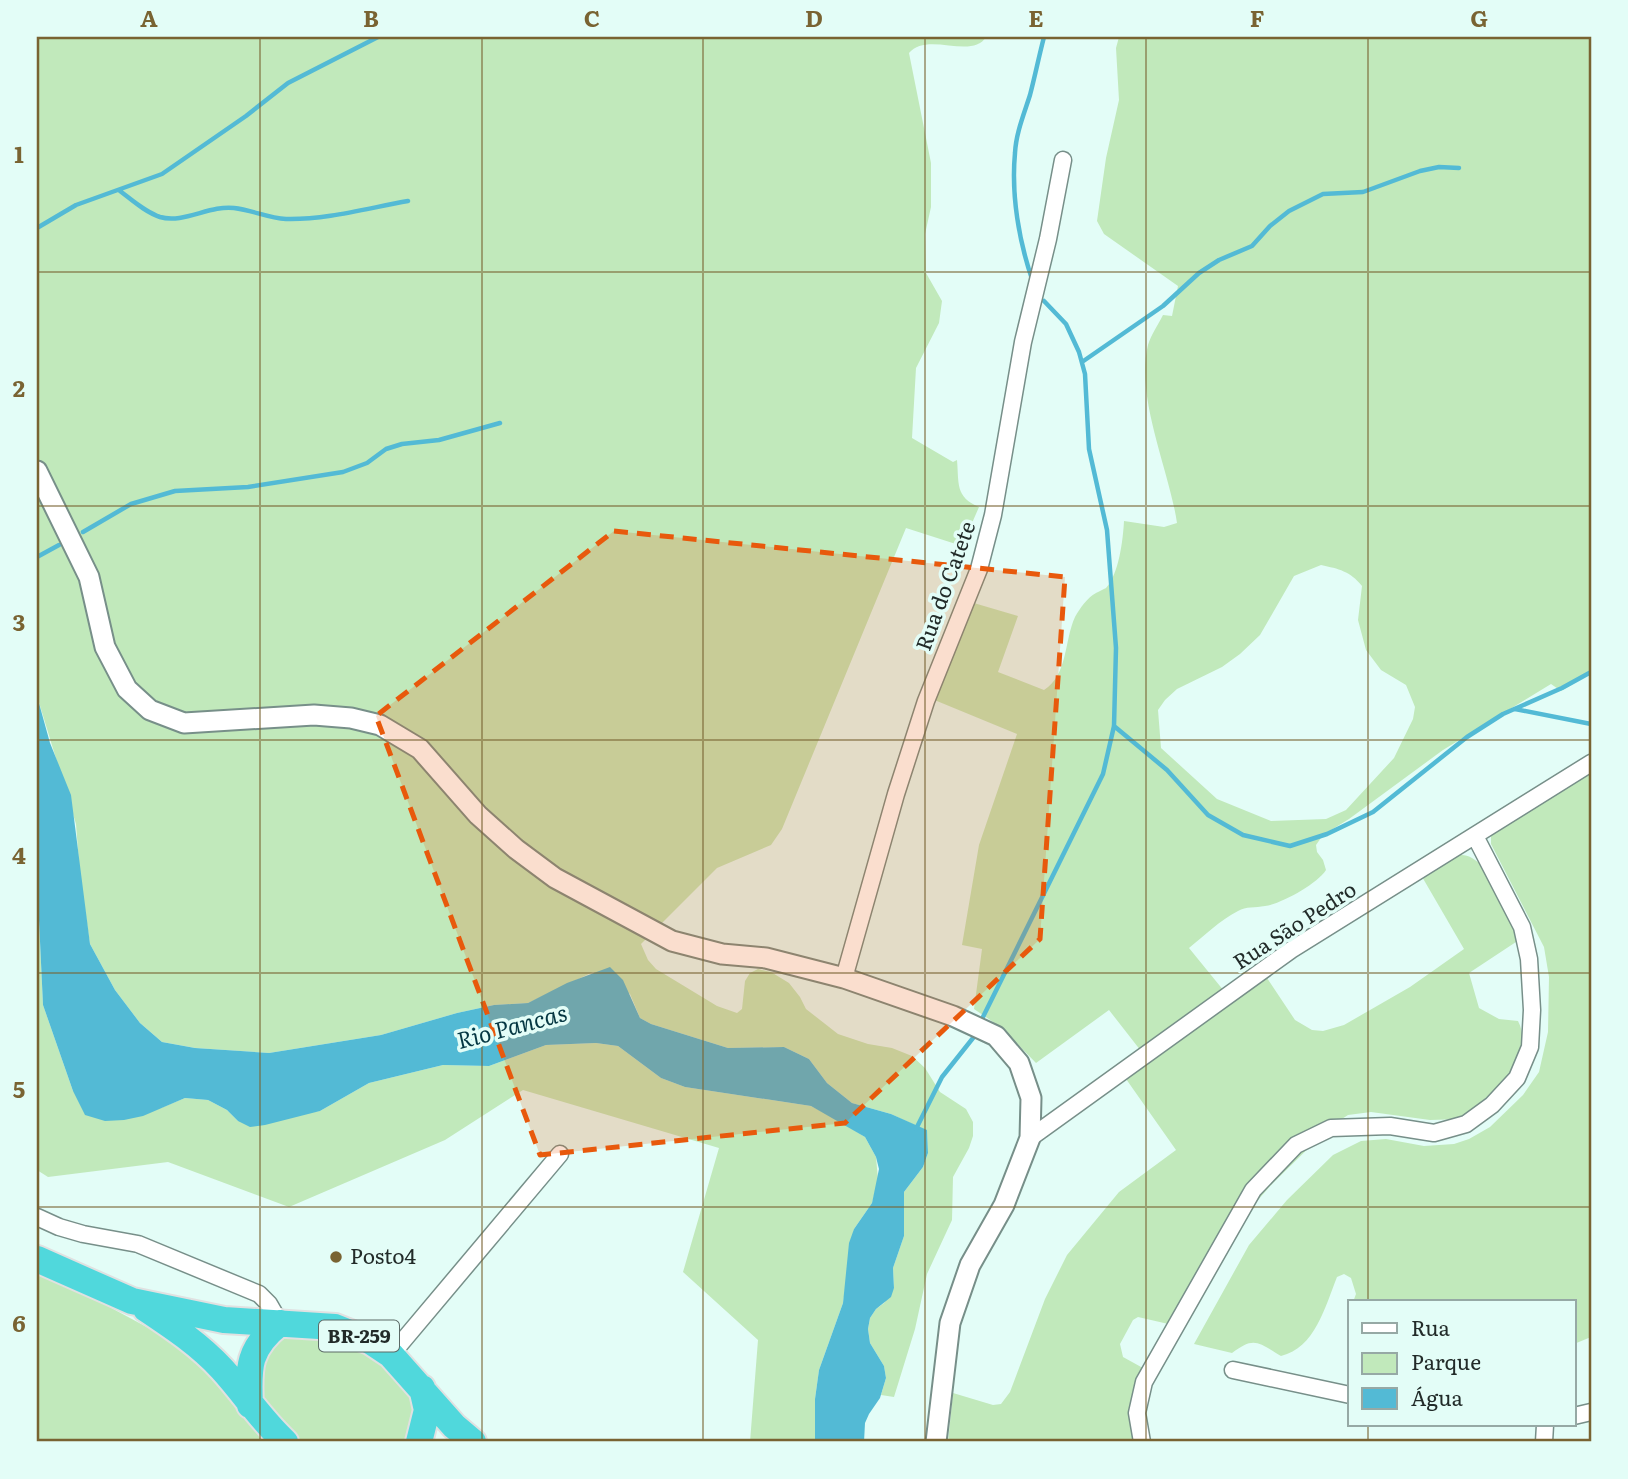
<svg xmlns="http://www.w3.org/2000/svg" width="1628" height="1479" viewBox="0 0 1628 1479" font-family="Literata,serif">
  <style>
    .green { fill: #c1e9bb; fill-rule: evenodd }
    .water { fill: #53bad5 }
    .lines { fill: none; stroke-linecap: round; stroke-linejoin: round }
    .stream { stroke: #53bad5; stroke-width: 4.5 }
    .minor-casing { stroke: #778f89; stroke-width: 19 }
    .tertiary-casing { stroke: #778f89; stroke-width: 23 }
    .trunk-casing { stroke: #e0e1e1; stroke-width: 30 }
    .minor { stroke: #fff; stroke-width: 16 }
    .tertiary { stroke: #fff; stroke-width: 19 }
    .trunk { stroke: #50d8dc; stroke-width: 26 }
    .marked { fill: #e8590c; fill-opacity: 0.2; stroke: #e8590c; stroke-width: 5; stroke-dasharray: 14 9; stroke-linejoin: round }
    .grid { fill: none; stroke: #796332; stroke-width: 2; stroke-opacity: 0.55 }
    .poi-dot { fill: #796332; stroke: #e3fdf7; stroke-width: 2.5 }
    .labels { text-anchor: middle; stroke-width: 7; stroke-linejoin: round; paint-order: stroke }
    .shield { fill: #e3fdf7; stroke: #5c6a67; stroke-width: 2 }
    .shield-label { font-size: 19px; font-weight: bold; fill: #222b29 }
    .street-label { font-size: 21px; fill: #222b29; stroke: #e3fdf7 }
    .poi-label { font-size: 21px; fill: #222b29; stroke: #e3fdf7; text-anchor: start }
    .water-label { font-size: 23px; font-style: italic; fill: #053742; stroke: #e3fdf7 }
    .neatline { fill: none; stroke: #796332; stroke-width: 2.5 }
    .grid-label { font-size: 23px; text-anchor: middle; font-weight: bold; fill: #796332 }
  </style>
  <rect width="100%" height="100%" fill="#e3fdf7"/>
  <path class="green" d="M37,37H986C972,60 927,31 909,53L931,163V207L925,234L926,273L942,301L939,323L916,368L912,438L953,462L957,460C959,483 955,497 979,507L962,546L906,528L782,829L771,845L717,868L641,944L648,960L656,969L717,1006L737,1013L742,1009L745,981L750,973L758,969L771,972L789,983L800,997L806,1009L838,1034L868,1044L892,1048L912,1056L925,1068L940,1092L966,1109L973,1122V1136L969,1148L953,1177L952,1220L927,1274L915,1329L894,1397L881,1395L886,1378L884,1366L870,1343L868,1329L870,1318L876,1309L884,1303L894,1288L893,1268L904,1236V1192L923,1167L928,1153L927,1131L891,1114L852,1103L827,1083L809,1059L784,1047L728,1048L651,1024L640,1018L630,994L593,972L528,1003L494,1005L457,1013L381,1035L269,1053L195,1048L162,1042L140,1023L115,990L90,944L80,876L76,824L37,696Z
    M1119,37H1591V673L1561,691L1551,684L1443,750L1349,819L1323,835L1316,845L1317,852L1323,860L1326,870C1317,884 1281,904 1265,906C1255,908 1246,906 1238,911C1220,920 1204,936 1189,948L1224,991L1259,966L1295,1020L1312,1030L1323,1031L1344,1025L1410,987L1464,949L1421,875C1432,869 1449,855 1461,855C1488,854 1513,917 1522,938L1469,973L1479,1008L1499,1019L1518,1021C1538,1060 1487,1096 1462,1119L1430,1120L1371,1112L1348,1115L1331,1126L1272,1184L1237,1224L1177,1326L1138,1317L1133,1320L1120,1344L1123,1357L1152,1373L1141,1418L1145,1442H948L953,1393L993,1405L1001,1404L1010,1392L1045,1299L1067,1255L1119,1192L1176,1150L1119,1069L1141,1051L1109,1010L1036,1063L1002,1028L974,1009L982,949L962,945L979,845L1017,734L932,699L967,601L1018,616L998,672L1044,690C1068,675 1064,641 1075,617C1080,608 1087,598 1096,593C1098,592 1104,589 1106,588C1119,574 1123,540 1124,521L1164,527L1177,523C1169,469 1135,397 1148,345C1151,335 1158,325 1163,315L1172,316L1178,286L1104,234L1097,221L1106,158L1119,100L1116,48ZM1321,565C1339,569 1350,571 1362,586L1358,620L1366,650L1381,670L1406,685L1415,707L1413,719L1394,758L1346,810L1326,819L1271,821L1217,799L1161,748L1158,710L1165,700L1177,689L1222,667L1240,654L1260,635L1294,576Z
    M1591,772V1337L1574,1344V1302H1353L1356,1294L1351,1278L1344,1274L1337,1277C1325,1307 1315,1348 1281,1356C1258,1342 1254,1336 1232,1353L1194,1344L1249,1245L1287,1200L1333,1155L1361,1141L1386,1139L1424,1146L1454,1144L1469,1139L1490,1127L1523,1095L1539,1072L1548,1032L1549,977L1544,947L1491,844V834Z
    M37,878L43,1005L73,1091L161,1108L185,1098L208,1100L227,1110L238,1121L320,1111L369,1083L443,1065L489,1066L546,1045L596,1043L618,1046L661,1078L685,1087L811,1106L836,1119L865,1137L876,1157L878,1180L872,1203L854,1229L843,1303L819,1370L815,1399V1442H750L758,1340L683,1272L719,1148L523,1090L445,1140L289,1207L168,1162L48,1177L37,1170Z
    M37,1272L102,1303L197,1354L285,1442H37Z
    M323,1336L365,1351L397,1372L416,1412L415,1442H304L276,1424L253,1395L255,1359L283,1338Z"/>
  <path class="water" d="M37,696L50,743L71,795L90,944L115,990L140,1023L162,1042L195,1048L269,1053L381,1035L457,1013L494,1005L528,1003L567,983L610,967L623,980L640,1018L651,1024L728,1048L784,1047L809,1059L827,1083L852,1103L891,1114L927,1130L928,1153L923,1167L904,1192V1236L893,1268L894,1288L891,1297L876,1309L870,1318L868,1329L870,1343L884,1366L886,1378L880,1398L869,1414L865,1423L864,1442H815V1399L819,1370L843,1303L849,1243L854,1229L872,1203L879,1169L876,1157L865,1137L811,1106L685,1087L661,1078L618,1046L596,1043L546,1045L489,1066L443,1065L369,1083L320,1111L265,1125L250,1127L238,1121L227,1110L208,1100L185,1098L143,1116L124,1120L105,1121L85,1115L73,1091L43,1005L37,878Z"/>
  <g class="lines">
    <path class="stream" d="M120,191C132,200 145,212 160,217C183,224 210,205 234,208C252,210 268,218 286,219C326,220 368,208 408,201
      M37,228L76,205L162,174L246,116L288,83L378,37
      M1033,282C1019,242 1011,195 1015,153C1016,133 1024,114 1030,95C1035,76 1039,56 1044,37
      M1082,362L1163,306L1199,273L1219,260L1252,246L1270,226L1289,211L1323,194L1363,192L1420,171L1439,167L1459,168
      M83,532L131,504L175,491L248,487L343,472L367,463L386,449L402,444L439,440L500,423
      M37,557L59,545
      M1515,709L1591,724
      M1114,726L1167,770L1208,815L1243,835L1290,846L1327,834L1373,812L1467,737L1503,714L1562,688L1591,672
      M981,1021L1103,774L1114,726L1116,648L1107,530L1089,449L1085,374L1079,352L1066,324L1044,301
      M916,1129L942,1077L973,1038"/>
    <defs>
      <path id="minor" d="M844,978L896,794L926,701L979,569L993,515L1023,342L1048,239L1063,160
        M1030,1138L1291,950L1591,763
        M37,1217L59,1227L83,1234L138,1244L259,1294L269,1304L280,1323
        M391,1355L560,1154
        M1233,1370L1350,1395
        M1574,1416L1591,1412
        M1142,1442L1137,1413L1144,1382L1253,1190L1296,1145L1331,1128L1390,1126L1434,1133L1466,1124L1492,1105L1517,1078L1530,1047L1532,1010L1529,959L1522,927L1475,836
        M1544,1442L1545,1425"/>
      <path id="tertiary" d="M37,471L89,577L105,647L127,689L150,710L184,723L314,715L351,718L380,725L420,749L478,815L516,849L555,878L672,941L722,954L766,958L844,978L953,1016L996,1036L1019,1063L1031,1098L1030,1138L1004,1205L970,1265L950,1323L936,1442"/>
      <path id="trunk" d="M37,1259L132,1301L224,1320L335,1327L370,1341L391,1355L454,1426L473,1442
        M146,1309C173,1327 200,1345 222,1369C244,1393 261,1420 285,1442
        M250,1405C248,1367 248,1348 280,1323
        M419,1442L427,1410L422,1388"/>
    </defs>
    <use href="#minor" class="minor-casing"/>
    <use href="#tertiary" class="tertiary-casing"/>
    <use href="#trunk" class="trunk-casing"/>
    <use href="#minor" class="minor"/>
    <use href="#tertiary" class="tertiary"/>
    <use href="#trunk" class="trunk"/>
  </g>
  <path class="marked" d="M614,531L1065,577L1040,939L845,1123L540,1155L376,716Z"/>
  <path class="grid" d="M260,37V1442M482,37V1442M703,37V1442M925,37V1442M1146,37V1442M1368,37V1302M37,272H1591M37,506H1591M37,740H1591M37,973H1591M37,1207H1591M1368,1425V1442"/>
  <circle class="poi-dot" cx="336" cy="1257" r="7"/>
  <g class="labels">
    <rect class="shield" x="319" y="1320.5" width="80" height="31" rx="5"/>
    <g class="shield-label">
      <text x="359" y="1343">BR-259</text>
    </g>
    <g class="street-label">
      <text transform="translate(946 586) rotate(-70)" y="7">Rua do Catete</text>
      <text transform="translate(1295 926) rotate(-33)" y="7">Rua São Pedro</text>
    </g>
    <g class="poi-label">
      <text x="350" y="1264">Posto4</text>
    </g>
    <g class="water-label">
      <text transform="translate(512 1027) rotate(-15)" y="8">Rio Pancas</text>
    </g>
  </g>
  <rect width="1628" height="1479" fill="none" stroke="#e3fdf7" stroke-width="77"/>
  <rect x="1348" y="1300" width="228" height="126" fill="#e3fdf7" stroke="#96a9a5" stroke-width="2"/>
  <rect x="1362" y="1323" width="35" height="10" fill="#ffffff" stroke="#96a9a5" stroke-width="2"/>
  <text x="1411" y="1336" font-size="21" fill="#222b29">Rua</text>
  <rect x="1362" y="1353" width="35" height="21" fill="#c1e9bb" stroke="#96a9a5" stroke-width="2"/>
  <text x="1411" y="1370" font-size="21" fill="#222b29">Parque</text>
  <rect x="1362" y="1388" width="35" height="21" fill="#53bad5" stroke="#96a9a5" stroke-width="2"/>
  <text x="1411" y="1406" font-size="21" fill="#222b29">Água</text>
  <rect x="38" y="38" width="1552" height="1402" class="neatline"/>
  <g class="grid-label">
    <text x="149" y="27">A</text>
    <text x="371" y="27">B</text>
    <text x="592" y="27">C</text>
    <text x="814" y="27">D</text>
    <text x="1036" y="27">E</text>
    <text x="1257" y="27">F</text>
    <text x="1479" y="27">G</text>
    <text x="19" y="163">1</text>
    <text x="19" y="397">2</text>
    <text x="19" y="631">3</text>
    <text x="19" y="864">4</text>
    <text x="19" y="1098">5</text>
    <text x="19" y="1332">6</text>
  </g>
</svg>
